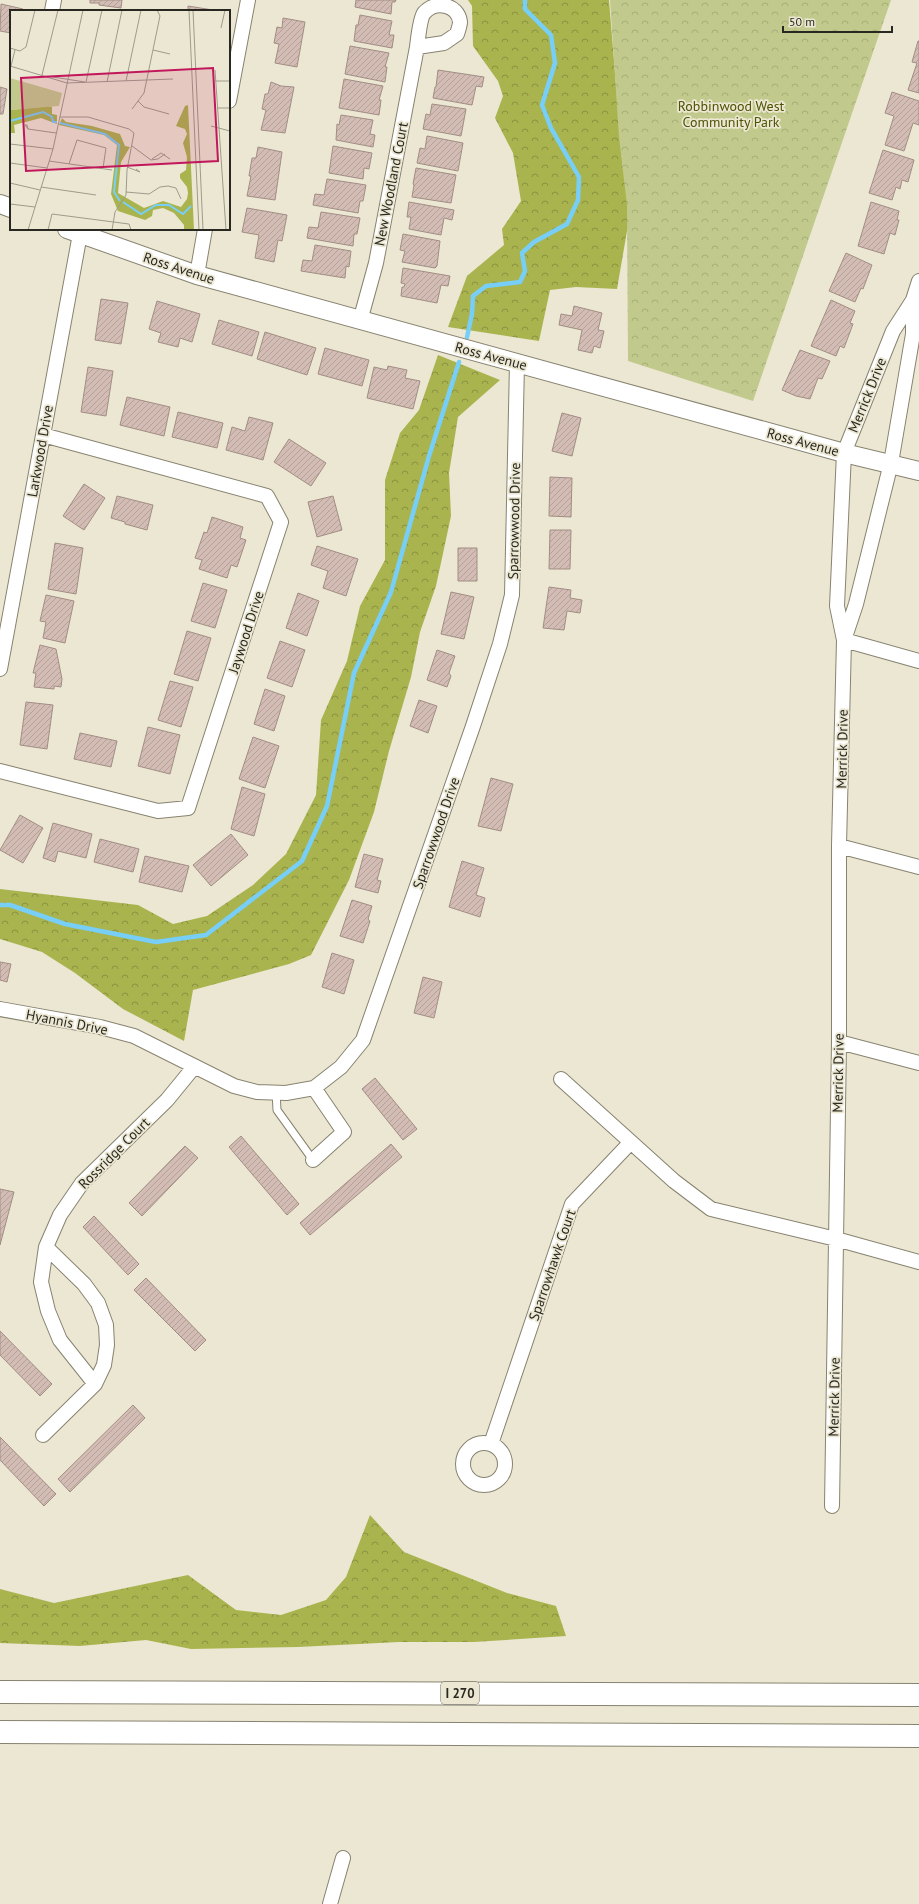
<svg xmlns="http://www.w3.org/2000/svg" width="919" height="1904" viewBox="0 0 919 1904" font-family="'PT Sans',sans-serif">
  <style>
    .forest { fill: url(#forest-crowns) }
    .park { fill: url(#park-crowns) }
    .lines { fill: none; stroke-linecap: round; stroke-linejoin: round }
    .stream { stroke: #77cff8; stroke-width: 4.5 }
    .building { fill: url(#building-hatch); stroke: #a28d85 }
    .service-casing { stroke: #878370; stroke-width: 9 }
    .minor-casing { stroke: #878370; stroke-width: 16 }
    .tertiary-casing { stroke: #878370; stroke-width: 20 }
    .motorway-casing { stroke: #878370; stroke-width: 24 }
    .service { stroke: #fff; stroke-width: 7 }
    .minor { stroke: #fff; stroke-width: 14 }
    .tertiary { stroke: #fff; stroke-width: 18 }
    .motorway { stroke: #fff; stroke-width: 22 }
    .labels { text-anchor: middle; stroke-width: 3.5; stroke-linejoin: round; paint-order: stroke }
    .shield { fill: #ebe7d2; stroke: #636155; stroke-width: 1 }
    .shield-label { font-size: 13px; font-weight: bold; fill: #292820 }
    .park-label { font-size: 14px; fill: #4c5302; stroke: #ebe7d2 }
    .street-label { font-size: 14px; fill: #292820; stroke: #ebe7d2 }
    .inset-river { fill: none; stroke: #77cff8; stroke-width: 2 }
    .inset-road { fill: none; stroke: #9d9b8b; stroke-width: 1 }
    .view { fill: #c2185b; fill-opacity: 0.15; stroke: #c2185b; stroke-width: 2 }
    .inset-edge { fill: none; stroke: #292820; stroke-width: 2 }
  </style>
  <defs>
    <pattern id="forest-crowns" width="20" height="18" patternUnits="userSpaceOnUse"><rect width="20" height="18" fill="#a9b44e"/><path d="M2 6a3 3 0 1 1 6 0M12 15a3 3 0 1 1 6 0" fill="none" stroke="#8a9240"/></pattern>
    <pattern id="park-crowns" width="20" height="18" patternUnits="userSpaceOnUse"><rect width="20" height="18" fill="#c1ca8c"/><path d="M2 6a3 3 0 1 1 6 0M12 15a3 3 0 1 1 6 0" fill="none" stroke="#a6ae78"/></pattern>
    <pattern id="building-hatch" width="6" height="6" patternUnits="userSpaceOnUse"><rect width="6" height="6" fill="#d2bcb3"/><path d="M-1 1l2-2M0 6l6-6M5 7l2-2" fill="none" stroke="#b4a29a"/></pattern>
  </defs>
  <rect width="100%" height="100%" fill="#ebe7d2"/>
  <path class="forest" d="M468,0H609L623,170L651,182L627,231L617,289L576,287L550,290L539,341L448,327L467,276L504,245L502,229L521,201L513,153L495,118L503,96L498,81L473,46L472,6Z
    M438,355L500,380L458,417L449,473L451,516L436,586L420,632L411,677L389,751L374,812L349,880L311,955L289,964L193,990L184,1041L123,1009L75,973L42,952L0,939V889L138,905L173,924L207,916L253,885L286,854L316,795L321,720L347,661L360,606L385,560V480L400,433L419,410Z
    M370,1515L404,1552L507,1593L556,1606L566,1636L474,1642H399L298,1647L191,1649L146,1640L80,1646L0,1643V1589L54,1603L188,1575L236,1610L281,1615L326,1600L346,1577Z"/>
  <path class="park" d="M610,0H891L753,401L628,361L627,205L619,137Z"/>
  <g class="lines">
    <path class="stream" d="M467,337L472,314L473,296L486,286L520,282L525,271L522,253L534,242L567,224L578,200L579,177L551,128L542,105L555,63L551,35L525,9V0
      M0,905H10L65,924L156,942L206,935L302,861L327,806L354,673L391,592L429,456L459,362"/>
  </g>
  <path class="building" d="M90,0H122L121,8L99,5V3H90Z
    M356,0H396L395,2H392L391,14L355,7Z
    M1,4L23,9V11H11V33L0,31Z
    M188,6L213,10V11H188Z
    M360,15L392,21L389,35H394L392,48L354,41L356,25H358Z
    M283,18L305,22L297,67L275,63L279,44L274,43L277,27L282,28Z
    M918,41H919V93L908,90L917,63L912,62Z
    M350,46L389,53L385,67H387L385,82L345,74Z
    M438,70L484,77L482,87L476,86L472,105L433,98L435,87H436Z
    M344,79L383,86L379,100H381L379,115L339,108Z
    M271,82L281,86L294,87L285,133L261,130L266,110L262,109L265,94H268Z
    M0,87L7,89L3,114H0Z
    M892,92L919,101V125L913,123L904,151L885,145L894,116L885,113Z
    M432,104L466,109L461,136L423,129L426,114L430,115Z
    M341,115L373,120L370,134L375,135L373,147L336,140L337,124L339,125Z
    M427,136L463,143L458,171L417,163L420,148L425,149Z
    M333,146L372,153L369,169L364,168L363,179L329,173Z
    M258,147L282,152L275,200L247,196L251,176H249L252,158H256Z
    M883,150L914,160L908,182L902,180L900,189L896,187L892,200L869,193Z
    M416,168L456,175L451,203L412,197L414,185L415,186L413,184Z
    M327,179L366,185L363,201H360L358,213L313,205L315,194L324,195Z
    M409,202L454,210L452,220L444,218L441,235L409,229L411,217H407Z
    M871,202L899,211L897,220H899L895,235L890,233L884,254L858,246Z
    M247,208L287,215L282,241L278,240L274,262L255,258L259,235L242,232Z
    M321,212L360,218L357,234H354L353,246L307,238L309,227L318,228Z
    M403,234L440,241L437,266L435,268L402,262L405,251L400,250Z
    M315,245L351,251L349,267L346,266L345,278L301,271L303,260L312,261Z
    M846,253L872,265L863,289L861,288L855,302L829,291Z
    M403,268L450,276L448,286L441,285L437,303L401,296L402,287H404L405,284L401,283Z
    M101,299L128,303L121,344L95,340Z
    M831,300L855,311L850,323L853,324L844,348L840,346L836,356L811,346Z
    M157,301L200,314L192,342L180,338L178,347L158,342L161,333L149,329Z
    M574,306L602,313L598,330L604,331L600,348L594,346L592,353L578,350L582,330L559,325L561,314L572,316Z
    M219,320L259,332L252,356L212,344Z
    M265,332L316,348L307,375L257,359Z
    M325,348L369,360L362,386L318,374Z
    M800,350L830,361L822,379L818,378L810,399L796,396L782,390Z
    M388,366L407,370L405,378L420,381L413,409L367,398L374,367L387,370Z
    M88,367L113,371L106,416L81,412Z
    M127,397L170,407L164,436L120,425Z
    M178,412L223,423L217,448L172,437Z
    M562,413L581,418L572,456L552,451Z
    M249,417L273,423L263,460L226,450L232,427L245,431Z
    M289,439L326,463L311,486L274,462Z
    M550,477L572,478L571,517L549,516Z
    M84,484L105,498L84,530L63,516Z
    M117,496L153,505L147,530L125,524V522L111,518Z
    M333,496L342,530L317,537L308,502Z
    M212,517L243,527L240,538L246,540L237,567L231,565L227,578L199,569L202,560L195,558L204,532L207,533Z
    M550,530H571L570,569H549Z
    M55,543L83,548L76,594L48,589Z
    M317,546L358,559L346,596L323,588L328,571L311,565Z
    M458,548H477V581H458Z
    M203,583L227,590L215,628L191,621Z
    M549,587L571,590L570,598L582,600L580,613L567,611L564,630L543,628Z
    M451,592L474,597L464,639L441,634Z
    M298,593L319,601L307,636L286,628Z
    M46,595L74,601L65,643L43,638L46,622L40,621Z
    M187,631L211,638L198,681L174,674Z
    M280,641L305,650L292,687L267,678Z
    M40,645L56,649L62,679L61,687L54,686V689L34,687L36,673H33Z
    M437,650L455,656L449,673L451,676L447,687L427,680Z
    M170,681L193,687L181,727L158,720Z
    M265,689L285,696L274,731L254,724Z
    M419,700L437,706L428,733L410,726Z
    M26,702L53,705L47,749L20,745Z
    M148,727L180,735L170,774L138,766Z
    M80,733L117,741L111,767L74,759Z
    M253,737L279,746L265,788L239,779Z
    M491,778L513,784L501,831L478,826Z
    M242,787L265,794L254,836L231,829Z
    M20,815L43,828L23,863L0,850Z
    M53,823L92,834L86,858L58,851L55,862L43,858Z
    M231,834L248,855L211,886L193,865Z
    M100,839L139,849L133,872L94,862Z
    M364,854L383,859L377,880L381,881L378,893L355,887Z
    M145,856L189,866L182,892L139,882Z
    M462,861L484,868L476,895L485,898L480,917L449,907Z
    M352,900L372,906L368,919L370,921L363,943L340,936Z
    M332,953L354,960L344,994L322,987Z
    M0,962L11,964L7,982L0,980Z
    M423,977L442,982L434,1018L414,1013Z
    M375,1078L417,1129L403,1140L362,1089Z
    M241,1136L299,1204L287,1215L229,1147Z
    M391,1144L402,1157L310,1235L300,1223Z
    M185,1146L198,1158L142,1216L129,1203Z
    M0,1189L14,1192L0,1245Z
    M94,1216L139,1264L128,1275L83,1227Z
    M146,1278L206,1340L195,1351L134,1290Z
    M0,1331L52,1384L40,1396L0,1355Z
    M133,1405L145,1418L70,1492L58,1479Z
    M0,1437L56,1494L44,1506L0,1460Z"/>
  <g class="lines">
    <defs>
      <path id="service" d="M276,1092L277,1110L313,1160"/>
      <path id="minor" d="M52,11L54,0
        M229,101L248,0
        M197,275L205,229
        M360,321L376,263L417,47L444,43L457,34C458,31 460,25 460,22C458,4 435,0 424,13C420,18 418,39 417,47
        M844,640L856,604L891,463L913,334V300
        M844,640L919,661
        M0,669L80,234
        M0,771L158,811L188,808L281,522L267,496L43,435
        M839,846L919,867
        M0,1009L100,1027L134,1036L234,1086L257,1092L286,1093L314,1088L341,1067L363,1040L473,726L500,644L512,595L517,363
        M839,1042L919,1063
        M561,1079L674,1181L711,1209L836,1239L919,1262
        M313,1160L344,1132L314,1088
        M95,1384L60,1340L48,1311L41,1282L46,1247L60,1215L82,1183L167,1100L194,1067
        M43,1435L95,1384L104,1365L107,1345L106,1325L98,1303L84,1284L46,1247
        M463 1464a21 21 0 1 1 42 0a21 21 0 1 1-42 0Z
        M491,1444L572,1204L630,1143
        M832,1506L839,1042V846L844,640L837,606L844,453L893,331L913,300L919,281
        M330,1904L343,1858"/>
      <path id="tertiary" d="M0,204L11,208
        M67,229L197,275L844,453L919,471"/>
      <path id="motorway" d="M0,1692L919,1695
        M0,1732L919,1736"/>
    </defs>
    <use href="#service" class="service-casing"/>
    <use href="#minor" class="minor-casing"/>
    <use href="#tertiary" class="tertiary-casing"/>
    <use href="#motorway" class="motorway-casing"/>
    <use href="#service" class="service"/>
    <use href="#minor" class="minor"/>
    <use href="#tertiary" class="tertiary"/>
    <use href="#motorway" class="motorway"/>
  </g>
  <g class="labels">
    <rect class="shield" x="441" y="1682" width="38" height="22" rx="3"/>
    <g class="shield-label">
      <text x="460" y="1698">I 270</text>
    </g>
    <g class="park-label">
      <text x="731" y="111">Robbinwood West<tspan x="731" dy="16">Community Park</tspan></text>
    </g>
    <g class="street-label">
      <text transform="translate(391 184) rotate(-79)" y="5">New Woodland Court</text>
      <text transform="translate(179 268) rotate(18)" y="5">Ross Avenue</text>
      <text transform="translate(491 356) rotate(15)" y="5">Ross Avenue</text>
      <text transform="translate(867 395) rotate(-68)" y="5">Merrick Drive</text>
      <text transform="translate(803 442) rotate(15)" y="5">Ross Avenue</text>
      <text transform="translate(40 451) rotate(-80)" y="5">Larkwood Drive</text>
      <text transform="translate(514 521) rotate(-89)" y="5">Sparrowwood Drive</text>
      <text transform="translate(246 632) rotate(-72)" y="5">Jaywood Drive</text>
      <text transform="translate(842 749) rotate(-89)" y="5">Merrick Drive</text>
      <text transform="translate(436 833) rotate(-71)" y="5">Sparrowwood Drive</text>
      <text transform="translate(67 1022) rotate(11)" y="5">Hyannis Drive</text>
      <text transform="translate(838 1073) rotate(-89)" y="5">Merrick Drive</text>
      <text transform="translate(114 1153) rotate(-45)" y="5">Rossridge Court</text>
      <text transform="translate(552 1265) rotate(-71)" y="5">Sparrowhawk Court</text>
      <text transform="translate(834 1397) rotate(-89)" y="5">Merrick Drive</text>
    </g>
  </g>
  <g transform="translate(10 10)">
    <rect width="220" height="220" fill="#ebe7d2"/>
    <path d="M31,94L42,97V104L47,105V114L31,108L4,115L5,123H1L0,100L30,97ZM178,95L184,220H174V215L164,203L153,198L143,200L142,206L135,210L108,201L101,184L107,135L94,125L49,115L52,108L56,112L82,116L110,124L115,136L120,137L111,152L108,183L134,198L153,191L171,197L177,189L178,183L177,177L170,168V164L176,160L177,147L173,133L177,124L175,119L166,116L175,96Z" fill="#a9b44e"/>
    <path d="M0,68L52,83L49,96L0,100Z" fill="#c1ca8c"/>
    <path class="inset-river" d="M0,111L33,102L42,107L43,112H47M50,113L95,124L109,135L104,182L110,191M113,192L131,204L146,195H159L173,204L181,196"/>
    <path class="inset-road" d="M179,0L189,220M183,0L193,220M211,18L215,0M0,38L10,41L16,37L25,0M143,40L160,44M0,56L57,73L163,69M1,56L5,40M205,60L216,220M32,65L48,0M43,67L75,72M116,71L131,0M205,71H220M76,72L92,0M97,72L112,0M128,91L134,97L159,104M207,98H220M122,99L134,83L150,6L147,0M50,107H78L119,119L124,123L117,160L116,185L105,202L102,220M201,116L220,121M18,119L15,115H17L18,119L46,123M0,134L43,139M122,136L141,150L148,149L155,144M142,149L151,143L160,149M39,151L102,160M0,153L37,158M59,154L67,130L96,138L93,158M117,157L130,162L126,159M0,173L30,180M31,177L86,185M116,182L139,184L150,177L158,176L166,178L171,189M0,194L25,197M18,220L43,139L73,0M38,220L42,204L119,214L121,220M142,220H160"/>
    <path class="view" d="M203,58L208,151L16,161L11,68Z"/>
    <rect width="220" height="220" class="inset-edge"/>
  </g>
  <path d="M783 26v6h109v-6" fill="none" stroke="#292820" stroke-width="2"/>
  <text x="789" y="26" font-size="12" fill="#292820" stroke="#ebe7d2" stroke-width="3" paint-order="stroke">50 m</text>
</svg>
